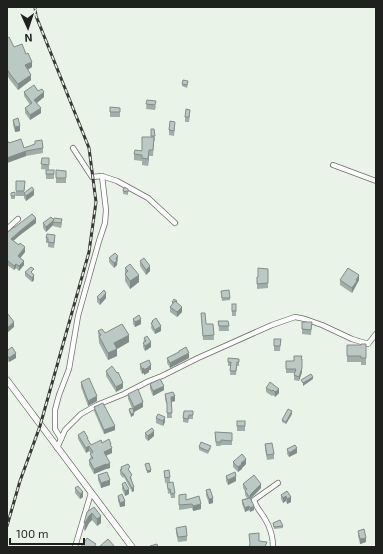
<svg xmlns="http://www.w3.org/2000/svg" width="383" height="554" viewBox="0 0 383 554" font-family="'Exo 2',sans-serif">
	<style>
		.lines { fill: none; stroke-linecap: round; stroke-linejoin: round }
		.minor-casing { stroke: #6a7267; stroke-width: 6 }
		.tertiary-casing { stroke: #6a7267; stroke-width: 7 }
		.minor { stroke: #fff; stroke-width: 4.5 }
		.tertiary { stroke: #fff; stroke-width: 5.5 }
		.rail-casing { stroke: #363934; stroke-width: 3 }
		.rail { stroke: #eaf3e8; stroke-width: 1.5; stroke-dasharray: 4.5; stroke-linecap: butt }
		.wall { fill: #a0ada9 }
		.shaded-wall { fill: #828d89 }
		.building { fill: #bac9c4; stroke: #828d89 }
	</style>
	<rect width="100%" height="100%" fill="#eaf3e8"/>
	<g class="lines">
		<defs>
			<g id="minor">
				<polyline points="73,148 92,177 102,176 117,181 148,198 175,223"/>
				<polyline points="333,165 376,181"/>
				<polyline points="7,229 18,219"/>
				<polyline points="61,439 55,429 55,410 59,395 69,369 78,316 99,241 105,223 106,210 102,176"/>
				<polyline points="57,448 65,430 81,414 97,405 124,394 149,381 162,376 198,358 272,325 295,317 305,319 322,325 352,339 368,344 376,334"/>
				<polyline points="75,547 91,493"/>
				<path d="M273,547c0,-9 -3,-20 -8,-28 -3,-6 -9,-11 -11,-19l24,-17"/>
			</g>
			<polyline id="tertiary" points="7,380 132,547"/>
		</defs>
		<use href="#minor" class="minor-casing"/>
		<use href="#tertiary" class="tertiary-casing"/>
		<use href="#minor" class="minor"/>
		<use href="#tertiary" class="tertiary"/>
		<defs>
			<polyline id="rail" points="7,526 20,481 40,426 89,252 96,202 89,148 36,16 35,7"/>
		</defs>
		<use href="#rail" class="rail-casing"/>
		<use href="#rail" class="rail"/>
	</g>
	<g class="wall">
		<polygon points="7,38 14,47 32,67 28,70 31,80 18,90 10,80 7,75"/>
		<polygon points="182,84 188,84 187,88 182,86"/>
		<polygon points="38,91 44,97 37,103 41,113 30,120 25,113 25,108 30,105 24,96 24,92"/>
		<polygon points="147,100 156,106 155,110 146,109"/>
		<polygon points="110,107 120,108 120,117 110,117"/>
		<polygon points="190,115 189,122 185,122 185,117"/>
		<polygon points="13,120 20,131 15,132 13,125"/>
		<polygon points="175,127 174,136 169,135 169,130"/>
		<polygon points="151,129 154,129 155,141 154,141 153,156 149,156 148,166 142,165 142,161 134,160 134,154 142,151 151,137"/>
		<polygon points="7,142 24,148 43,148 43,153 26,156 7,163"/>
		<polygon points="42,158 49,158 49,170 41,169"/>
		<rect x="46" y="170" width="8" height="9"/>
		<polygon points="56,170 66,171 66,183 56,183"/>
		<polygon points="16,181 25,181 24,193 34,195 26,201 24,198 24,196 16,196"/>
		<polygon points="123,191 128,192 128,195 123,194"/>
		<polygon points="15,192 15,199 11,199 11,193"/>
		<polygon points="62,219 62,224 61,228 53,226 53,225 46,232 43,228 43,223 54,220"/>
		<polygon points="36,223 20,235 13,241 25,252 20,258 24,265 19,271 16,268 14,270 7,265 7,233 15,227"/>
		<polygon points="46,238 55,240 54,248 48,247 48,243 46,243"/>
		<polygon points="109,258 118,260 117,261 117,265 114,268 109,262"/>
		<polygon points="140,261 150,271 146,275 140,266"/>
		<polygon points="125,268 139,282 130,289 125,281"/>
		<polygon points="268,269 268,288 257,289 257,277 258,277"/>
		<polygon points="25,272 34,274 33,274 34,280 32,282 25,276"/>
		<polygon points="340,280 359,280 352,293 340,285"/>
		<polygon points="221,291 230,298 230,300 222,301"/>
		<polygon points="97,297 106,298 100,305 97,302"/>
		<polygon points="172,302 177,303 182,312 177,317 170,312 170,307 172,305"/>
		<rect x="232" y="304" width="4" height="12"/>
		<polygon points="201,313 206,324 213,324 214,340 203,340"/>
		<polygon points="133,319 141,324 135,327 133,324"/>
		<polygon points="152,321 161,331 155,334 151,328"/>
		<polygon points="218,321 228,321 229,331 219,331"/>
		<polygon points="302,322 312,322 311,335 302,334"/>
		<polygon points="98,331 105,333 129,342 117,349 117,356 108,360 99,343"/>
		<polygon points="144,338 151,347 145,351 143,347"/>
		<polygon points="274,339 281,339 280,351 274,351"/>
		<polygon points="366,344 366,365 361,365 361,362 347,362 347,345 361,345"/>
		<polygon points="7,348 16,358 9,362 7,360"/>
		<polygon points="179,351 189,358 170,368 167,363 167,358 179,352"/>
		<polygon points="228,358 239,359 239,366 237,366 236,375 230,375 231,366 228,366"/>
		<polygon points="286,361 302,372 299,381 294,380 294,373 286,373"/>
		<polygon points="140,364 151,370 149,370 149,372 144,375 144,373 142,374 140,369"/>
		<polygon points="106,371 123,388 116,392 106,376"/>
		<polygon points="81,382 97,401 88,406 81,387"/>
		<polygon points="150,384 164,390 153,396 150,389"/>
		<polygon points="266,388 279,393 275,397 273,395 272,396 266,392"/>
		<polygon points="128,394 143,407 134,412 134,415 131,417 129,412 129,409 132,408 128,399"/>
		<polygon points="165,394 175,401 171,402 172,418 167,418 167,405 165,399"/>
		<polygon points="94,407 115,430 104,434 94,411"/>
		<polygon points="193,411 193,419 189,419 188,423 183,422 183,415"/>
		<polygon points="292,414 286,424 282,422 282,420"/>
		<polygon points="156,418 165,422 163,426 156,423"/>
		<rect x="237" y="421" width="8" height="10"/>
		<polygon points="215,432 232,433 232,445 221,445 221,446 216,446"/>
		<polygon points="145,433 154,436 148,441 145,438"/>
		<polygon points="78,435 88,440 91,445 102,443 111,446 112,453 106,456 110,468 106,469 94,474 89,465 89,460 91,459 90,459 91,454 89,451 86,453 78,439"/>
		<polygon points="265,444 274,454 274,459 267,460 265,449"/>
		<polygon points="199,447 211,448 208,454 199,450"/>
		<polygon points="287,449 297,453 289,457 287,454"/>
		<polygon points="233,462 246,464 242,468 242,469 238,472 233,467"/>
		<polygon points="121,467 130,471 134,491 132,492 124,477 123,478 120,474"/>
		<polygon points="164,471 170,477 170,482 165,483"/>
		<polygon points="98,475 110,485 101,488 98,480"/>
		<polygon points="226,476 236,481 228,485 226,481"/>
		<polygon points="167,483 175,493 175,498 171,498 170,493 168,494"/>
		<polygon points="122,484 129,494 125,496 122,489"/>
		<polygon points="243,484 261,488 251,499 254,510 250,512 249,510 245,512 242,504 242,500 247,498 245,495 245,491 243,488"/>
		<polygon points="75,488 83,497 80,499 75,493"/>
		<polygon points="206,490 213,503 209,504 206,495"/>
		<polygon points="179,495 186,500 201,509 193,511 192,508 179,510"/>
		<polygon points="281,495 291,497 291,502 287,504 286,501 283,503 281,499"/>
		<polygon points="118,496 125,506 120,507 118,501"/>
		<polygon points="94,507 101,523 97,526 92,520 89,523 85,531 84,530 84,523"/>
		<polygon points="273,523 283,526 283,528 274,529"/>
		<polygon points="176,528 187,536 187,541 178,542 176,533"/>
		<polygon points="358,531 366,542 360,544 358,536"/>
	</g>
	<g class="shaded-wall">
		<polygon points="32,62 32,67 25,71 25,65"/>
		<polygon points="31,75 31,80 18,90 18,84"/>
		<polygon points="44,92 44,97 34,105 34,100"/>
		<polygon points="41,108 41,113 30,120 30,115"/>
		<polygon points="20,126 20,131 15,132 15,127"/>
		<polygon points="149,150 149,156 148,166 148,159"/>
		<polygon points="26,151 26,156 7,163 7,158"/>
		<polygon points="34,190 34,195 26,201 26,196"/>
		<polygon points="36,218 36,223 20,235 11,243 11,239 20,231"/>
		<polygon points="54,220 53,225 46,232 46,227"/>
		<polygon points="25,247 25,252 18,261 18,256"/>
		<polygon points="118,256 117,265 114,268 114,263 116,258"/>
		<polygon points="24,261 24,265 19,271 19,266"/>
		<polygon points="16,264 16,268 14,270 14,266"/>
		<polygon points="150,266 150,271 146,275 146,270"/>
		<polygon points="34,275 34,280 32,282 32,278"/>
		<polygon points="139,275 139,282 130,289 130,281"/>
		<polygon points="359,275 359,280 352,293 352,288 356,280"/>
		<polygon points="106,293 106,298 100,305 100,300"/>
		<polygon points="182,307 182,312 177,317 177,312"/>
		<polygon points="141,319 141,324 135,327 135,322"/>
		<polygon points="14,322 14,327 7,333 7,328"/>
		<polygon points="161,326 161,331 155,334 155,330"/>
		<polygon points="129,335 129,342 117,349 117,356 108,360 108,353 114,343"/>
		<polygon points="151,342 151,347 145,351 145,346"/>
		<polygon points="16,353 16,358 9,362 9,358"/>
		<polygon points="189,353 189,358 170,368 170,363"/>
		<polygon points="302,359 302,372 299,381 299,377"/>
		<polygon points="151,365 151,370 149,370 149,372 144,375 144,370"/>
		<polygon points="144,368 144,373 142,374 142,369"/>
		<polygon points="313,377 313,379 303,386 303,383"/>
		<polygon points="123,383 123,388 116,392 116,387"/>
		<polygon points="164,386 164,390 153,396 153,391"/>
		<polygon points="279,389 279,393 275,397 275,392"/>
		<polygon points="97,396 97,401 88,406 88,401"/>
		<polygon points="175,396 175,401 171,402 171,397"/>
		<polygon points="143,402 143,407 134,412 134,407"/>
		<polygon points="292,411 292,414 286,424 286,422"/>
		<polygon points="134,413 134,415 131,417 131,414"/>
		<polygon points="165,417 165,422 163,426 163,421"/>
		<polygon points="115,426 115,430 104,434 104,430"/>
		<polygon points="154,431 154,436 148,441 148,436"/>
		<polygon points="89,446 89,451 86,453 86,448"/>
		<polygon points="112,448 112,453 104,456 104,452"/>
		<polygon points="297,448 297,453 289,457 289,453"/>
		<polygon points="246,459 246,464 242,468 242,469 238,472 238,467 241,463"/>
		<polygon points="110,463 110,468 106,469 106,465"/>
		<polygon points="106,464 106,469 94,474 94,469"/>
		<polygon points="151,470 151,472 147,473 147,471"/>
		<polygon points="236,476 236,481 228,485 228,480"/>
		<polygon points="110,480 110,485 101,488 101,483"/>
		<polygon points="261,484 261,488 250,499 250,495"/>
		<polygon points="134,487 134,491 132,492 132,488"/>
		<polygon points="129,489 129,494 125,496 125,491"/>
		<polygon points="83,492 83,497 80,499 80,494"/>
		<polygon points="286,496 286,501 283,503 283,498"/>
		<polygon points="291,497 291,502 287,504 287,499"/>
		<polygon points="213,498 213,503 209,504 209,499"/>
		<polygon points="125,501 125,506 120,507 120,503"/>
		<polygon points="201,504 201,509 193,511 193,506"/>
		<polygon points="249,506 249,510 245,512 245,508"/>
		<polygon points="254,506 254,510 250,512 250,508"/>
		<polygon points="92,513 92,520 89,523 85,531 85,523 89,516"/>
		<polygon points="101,516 101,523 97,526 97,519"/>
		<polygon points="366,538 366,542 360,544 360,539"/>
	</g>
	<g class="building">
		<polygon points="9,37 14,47 22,44 26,54 28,53 32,62 25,65 31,75 18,84 10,74 7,69 7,38"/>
		<polygon points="183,80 188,81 187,85 182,84"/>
		<polygon points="34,85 38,91 42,89 44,92 34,100 41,108 30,115 25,108 32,103 24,92"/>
		<polygon points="147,100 156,101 155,105 146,104"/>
		<polygon points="110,107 120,108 120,112 110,112"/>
		<polygon points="186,109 190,110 189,117 185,117"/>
		<polygon points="18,118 20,126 15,127 13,120"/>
		<polygon points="170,121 175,122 174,131 169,130"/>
		<polygon points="151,129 154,129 155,136 151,136"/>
		<polygon points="142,137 154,137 153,150 149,150 148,159 142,158 142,155 134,154 135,150 142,151"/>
		<polygon points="21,139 24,148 35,144 35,141 42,140 43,148 26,151 7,158 7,142 9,142 9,143"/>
		<polygon points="42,158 49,158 49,165 41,164"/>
		<rect x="46" y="170" width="8" height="4"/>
		<polygon points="56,170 66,171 66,178 56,178"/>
		<polygon points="16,181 25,181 24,191 16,191"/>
		<polygon points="32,187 34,190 26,196 24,193"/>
		<polygon points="124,187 128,189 128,192 123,191"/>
		<polygon points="15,192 15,196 11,196 11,193"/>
		<polygon points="32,214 36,218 20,231 11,239 19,245 20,243 25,247 18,256 24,261 19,266 16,264 14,266 7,260 7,233 14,227 15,227"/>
		<polygon points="51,217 54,220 46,227 43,223"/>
		<polygon points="54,218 62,219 61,223 53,222"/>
		<polygon points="47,234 55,235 54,243 48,242 48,238 46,238"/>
		<polygon points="115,253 118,256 116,258 117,261 114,263 109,258"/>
		<polygon points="144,258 150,266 146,270 140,261"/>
		<polygon points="130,264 139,275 130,281 125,274 128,271 125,268"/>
		<polygon points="31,267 34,269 31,272 34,275 32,278 25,272"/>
		<polygon points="258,268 268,269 268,283 257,284 257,277 258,277"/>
		<polygon points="348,268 359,275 356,280 357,281 352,288 340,280"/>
		<polygon points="104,290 106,293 100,300 97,297"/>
		<polygon points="229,290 230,298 222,298 221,291"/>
		<polygon points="174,299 177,301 176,302 175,301 174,303 172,302"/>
		<polygon points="175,301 182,307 177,312 170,307"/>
		<rect x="232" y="304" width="4" height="7"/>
		<polygon points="201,313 205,313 206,324 213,324 214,335 203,336"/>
		<polygon points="8,314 14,322 7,328 7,315"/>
		<polygon points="139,315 141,319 135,322 133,319"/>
		<polygon points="156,318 161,326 155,330 151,323 153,322 152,321"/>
		<polygon points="218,321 228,321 229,326 219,326"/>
		<polygon points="302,322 312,322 311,330 302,329"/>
		<polygon points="122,324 129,335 114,343 117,349 108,353 99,336 101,335 98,331 102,329 105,333"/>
		<polygon points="147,336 151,342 145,346 143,343 146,341 144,338"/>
		<polygon points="274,339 281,339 280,346 274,346"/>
		<polygon points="361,344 366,344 366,358 361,358 361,356 347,356 347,345 361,345"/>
		<polygon points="12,347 16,353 9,358 7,355 7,348 8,350"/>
		<polygon points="186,347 189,353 170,363 167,358 179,352 179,351"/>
		<polygon points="294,356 302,356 301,359 302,359 302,368 299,377 294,375 296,369 286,369 286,361 294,361"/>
		<polygon points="228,358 239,359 239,362 237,362 236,371 230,371 231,362 228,362"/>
		<polygon points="149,360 151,365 149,366 149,367 144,370 144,368 142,369 140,364"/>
		<polygon points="112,366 117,373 118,372 123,383 116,387 106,371"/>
		<polygon points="311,374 313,377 303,383 301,380"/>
		<polygon points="89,378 97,396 88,401 81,382"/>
		<polygon points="160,379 164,386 153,391 150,384"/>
		<polygon points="270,382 279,389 275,392 273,390 272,391 266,388"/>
		<polygon points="138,389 143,402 134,407 128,394"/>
		<polygon points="173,392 175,396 171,397 172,413 167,413 167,404 165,394"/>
		<polygon points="103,403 115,426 104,430 94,407"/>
		<polygon points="133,408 134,413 131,414 129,409"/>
		<polygon points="288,409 292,411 286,422 282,420"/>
		<polygon points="184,411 193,411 193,415 189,415 188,419 183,418"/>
		<polygon points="158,414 165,417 163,421 156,418"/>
		<rect x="237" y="421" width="8" height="5"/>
		<polygon points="152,428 154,431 148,436 145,433"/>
		<polygon points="84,431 88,438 87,438 91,445 101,440 102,443 109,439 111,444 110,444 112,448 104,452 110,463 106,465 106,464 94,469 89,460 93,458 90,454 93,452 89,446 86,448 78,435"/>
		<polygon points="215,432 232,433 232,441 221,440 221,442 216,442"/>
		<polygon points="201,442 211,446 208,451 199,447"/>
		<polygon points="272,443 274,454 267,455 265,444"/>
		<polygon points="295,445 297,448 289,453 287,449"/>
		<polygon points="242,454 246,459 241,463 242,464 238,467 233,462"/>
		<polygon points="149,463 151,470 147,471 145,464"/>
		<polygon points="128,464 130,467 128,469 132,475 130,477 134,487 132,488 124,474 123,474 120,470 122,469 121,467"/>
		<polygon points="169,470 170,477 165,478 164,471"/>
		<polygon points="107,472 110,480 101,483 98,475"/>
		<polygon points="235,472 236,476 228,480 226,476"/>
		<polygon points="254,475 261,484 250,495 251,500 254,506 250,508 249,506 245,508 242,500 250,498 245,491 247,489 243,484"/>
		<polygon points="125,482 129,489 125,491 122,484"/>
		<polygon points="173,482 175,493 171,494 170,489 168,489 167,483"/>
		<polygon points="78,486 83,492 80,494 75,488"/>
		<polygon points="210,489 213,498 209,499 206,490"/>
		<polygon points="287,491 291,497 287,499 286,496 283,498 281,495"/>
		<polygon points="122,494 125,501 120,503 118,496"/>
		<polygon points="186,494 186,500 199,496 201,504 193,506 192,504 179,505 179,495"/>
		<polygon points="94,507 101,516 97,519 92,513 89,516 85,523 84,523 87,512"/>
		<polygon points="280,520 283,526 274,527 273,523"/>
		<polygon points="186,526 187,536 178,537 176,528"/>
		<polygon points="364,529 366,538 360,539 358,531"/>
		<polygon points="259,533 259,541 267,542 265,547 249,547 250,544 249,534"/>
		<polygon points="87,538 96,544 94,547 81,547"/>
		<polygon points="108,539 115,547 99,547"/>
		<polygon points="157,544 158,547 150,547 150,546"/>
	</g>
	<rect width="383" height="554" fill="none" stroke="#1e211d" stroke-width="16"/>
	<g transform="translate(28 28) rotate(177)" stroke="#eaf3e8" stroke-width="3" paint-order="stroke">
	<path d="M0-3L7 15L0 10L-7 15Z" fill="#1e211d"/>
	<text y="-6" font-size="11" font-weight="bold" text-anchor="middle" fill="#1e211d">N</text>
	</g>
	<path d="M10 538v6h74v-6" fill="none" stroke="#1e211d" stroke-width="2"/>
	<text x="16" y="538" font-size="12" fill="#1e211d" stroke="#eaf3e8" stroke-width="3" paint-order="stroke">100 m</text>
</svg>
